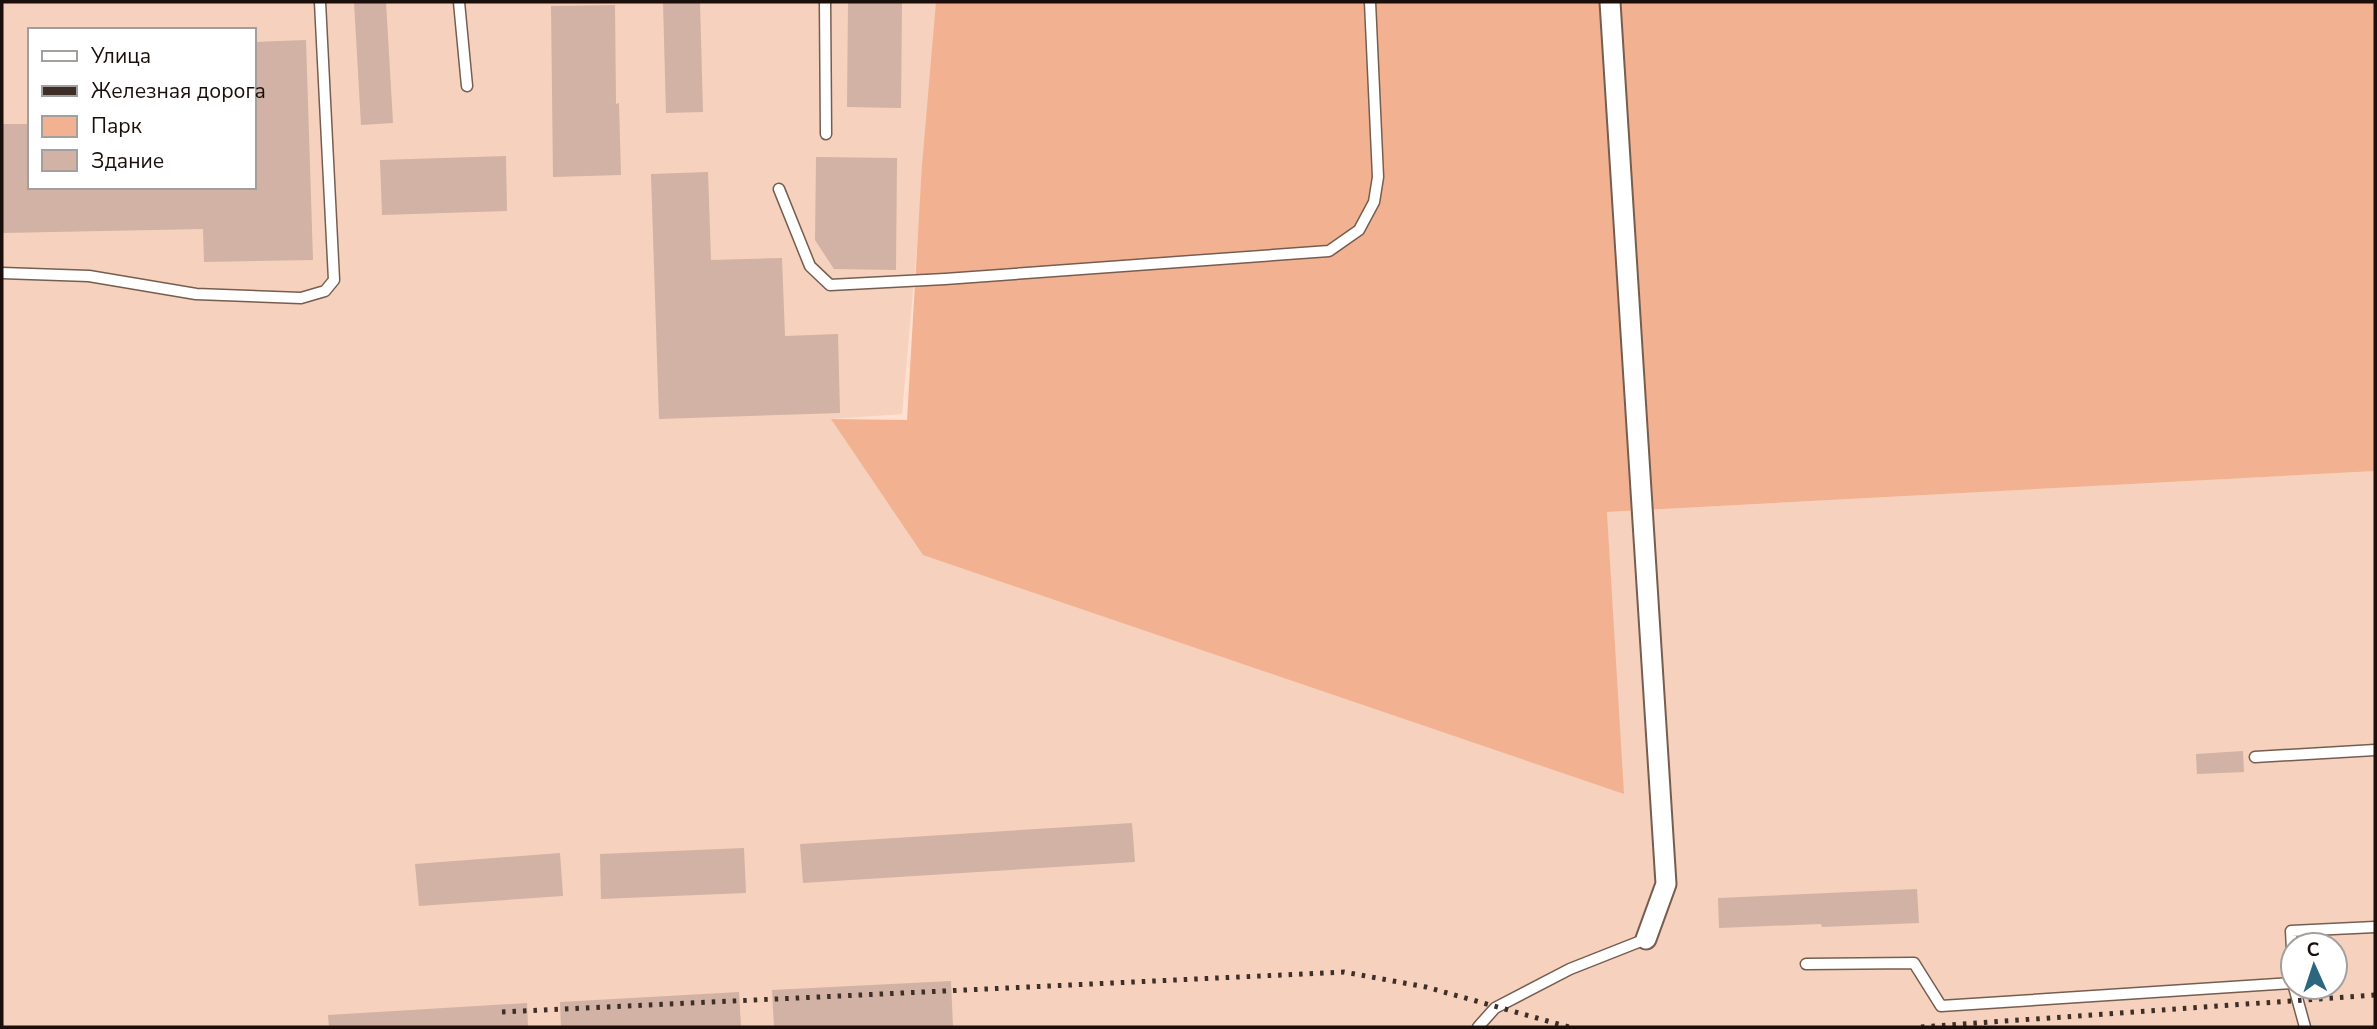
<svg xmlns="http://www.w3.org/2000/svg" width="2377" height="1029" viewBox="0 0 2377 1029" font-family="'Nunito Sans',sans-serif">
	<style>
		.built { fill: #f6d1bd; fill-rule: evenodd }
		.green { fill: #f2b291 }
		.building { fill: #d1b2a4 }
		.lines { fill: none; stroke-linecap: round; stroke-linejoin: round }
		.service-casing { stroke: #775d4f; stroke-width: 13 }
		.minor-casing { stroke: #775d4f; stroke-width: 23 }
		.service { stroke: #fff; stroke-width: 10 }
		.minor { stroke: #fff; stroke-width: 19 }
		.rail { stroke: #3d2f28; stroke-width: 5; stroke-dasharray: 3.5 7; stroke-linecap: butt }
	</style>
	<rect width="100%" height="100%" fill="#ffdfd0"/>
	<path class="built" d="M2,2h937l-37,412 -71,5 792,375 -16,-282 768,-41v556h-2373zM30,30h224v157h-224zM2293,945h42v42h-42z"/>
	<polygon class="green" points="936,2 2375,2 2375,471 1607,512 1624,794 923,555 831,419 907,420 922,165"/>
	<g class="building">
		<polygon points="354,2 386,2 393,123 361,125"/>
		<polygon points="663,2 700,2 703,112 666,113"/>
		<polygon points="848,2 902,2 901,108 847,107"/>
		<polygon points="615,5 616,104 619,103 621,175 553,177 551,6"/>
		<polygon points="306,40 313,260 204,262 203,229 2,233 2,124 30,124 30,187 254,187 254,42"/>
		<polygon points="506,156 507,211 382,215 380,160"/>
		<polygon points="816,157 897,158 896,270 834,269 815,240"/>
		<polygon points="708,172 711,260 782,258 785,336 838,334 840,413 659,419 651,174"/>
		<polygon points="2243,751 2244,772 2197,774 2196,754"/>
		<polygon points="1132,823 1135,862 803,883 800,844"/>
		<polygon points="744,848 746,893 601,899 600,854"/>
		<polygon points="560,853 563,896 419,906 415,864"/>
		<polygon points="1917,889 1919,923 1822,927 1821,924 1719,928 1718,898"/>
		<polygon points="951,981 953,1027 774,1027 772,990"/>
		<polygon points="739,992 741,1027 561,1027 560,1002"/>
		<polygon points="527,1003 528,1027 329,1027 328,1015"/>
	</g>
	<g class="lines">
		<defs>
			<g id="service">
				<polyline points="459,2 467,86"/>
				<polyline points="825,2 826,134"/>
				<polyline points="779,189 810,266 830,285 945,279 1329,251 1359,230 1374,202 1378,177 1370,2"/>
				<polyline points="2,273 89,276 196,294 301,298 325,291 334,280 320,2"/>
				<polyline points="2255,757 2375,750"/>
				<polyline points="1806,964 1914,963 1941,1006 2293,983"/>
				<polyline points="2293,968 2291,931 2375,927"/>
				<polyline points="2294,987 2305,1027"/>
				<polyline points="1478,1027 1495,1008 1570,969 1646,939"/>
			</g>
			<polyline id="minor" points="1610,2 1666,884 1646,939"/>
		</defs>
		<use href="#service" class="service-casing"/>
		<use href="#minor" class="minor-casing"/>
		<use href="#service" class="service"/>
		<use href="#minor" class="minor"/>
		<g class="rail">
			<polyline points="502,1012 1344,972 1426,987 1569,1027"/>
			<polyline points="1921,1027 2375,995"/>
		</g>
	</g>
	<rect width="2377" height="1029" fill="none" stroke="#1a0f0a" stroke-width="7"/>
	<rect x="28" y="28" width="228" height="161" fill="#ffffff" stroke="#a39f9d" stroke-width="2"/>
	<rect x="42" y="51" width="35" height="10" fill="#ffffff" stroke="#a39f9d" stroke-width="2"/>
	<text x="91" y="63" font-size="21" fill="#1a0f0a">Улица</text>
	<rect x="42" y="86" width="35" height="10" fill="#3d2f28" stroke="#a39f9d" stroke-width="2"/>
	<text x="91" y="98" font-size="21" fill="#1a0f0a">Железная дорога</text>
	<rect x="42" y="116" width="35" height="21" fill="#f2b291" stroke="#a39f9d" stroke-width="2"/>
	<text x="91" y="133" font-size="21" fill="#1a0f0a">Парк</text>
	<rect x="42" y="150" width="35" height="21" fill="#d1b2a4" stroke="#a39f9d" stroke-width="2"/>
	<text x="91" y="168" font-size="21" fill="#1a0f0a">Здание</text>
	<g transform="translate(2314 966) rotate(357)"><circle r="33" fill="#ffffff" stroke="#a39f9d" stroke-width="2"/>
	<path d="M0-5L12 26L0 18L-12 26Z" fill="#2c667f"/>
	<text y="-10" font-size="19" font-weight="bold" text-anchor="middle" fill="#1a0f0a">С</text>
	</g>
</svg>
